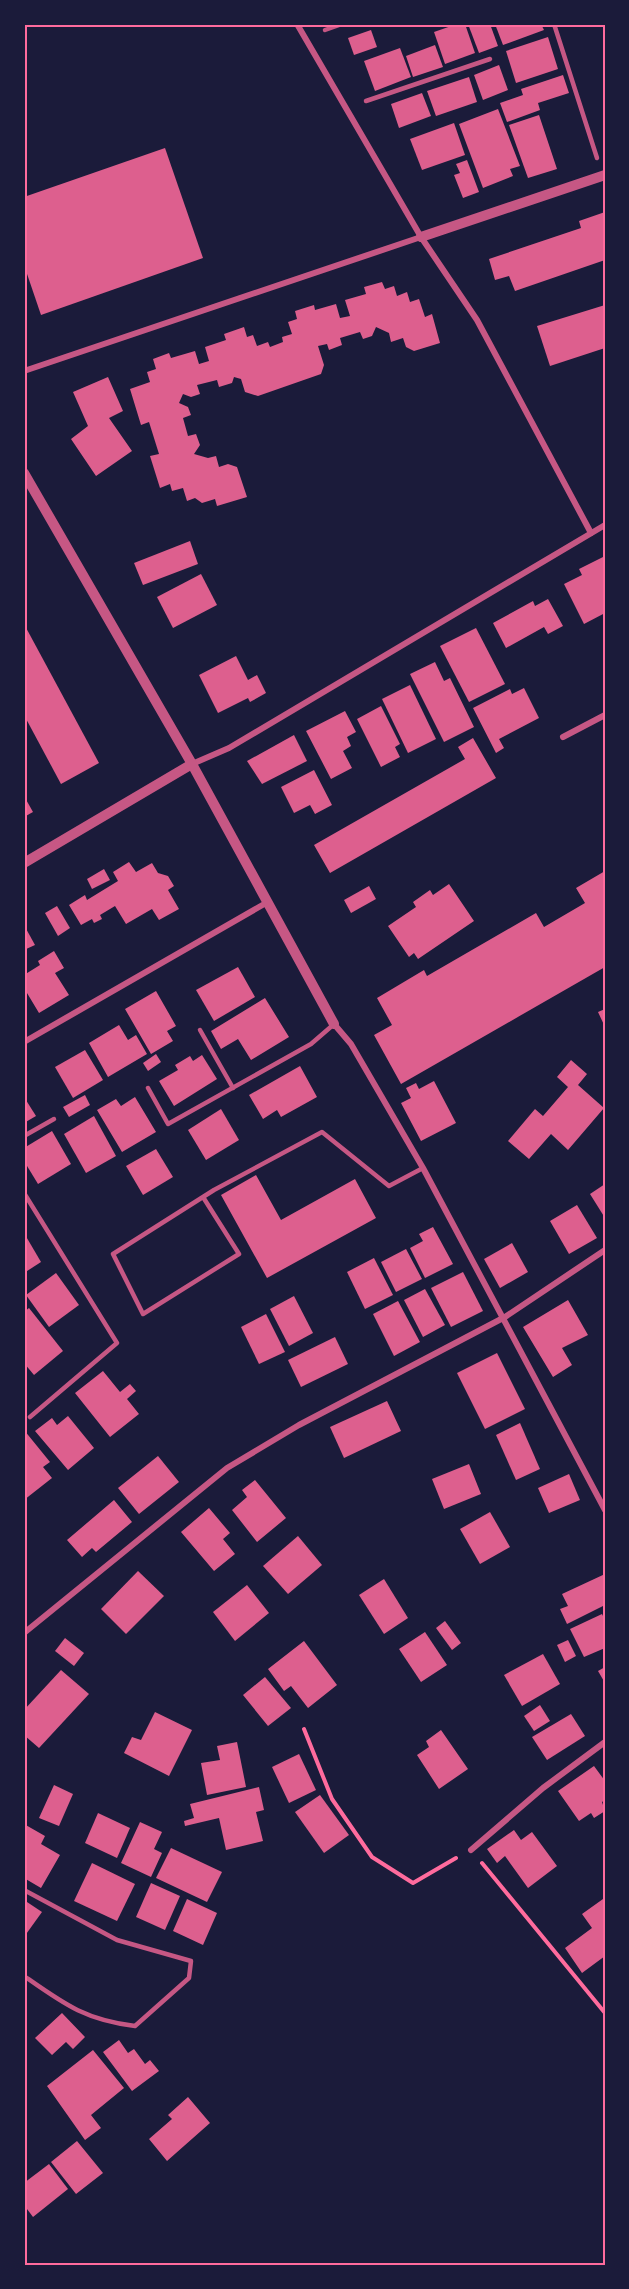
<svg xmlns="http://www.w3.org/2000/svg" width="629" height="2289" viewBox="0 0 629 2289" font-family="'Noto Serif',serif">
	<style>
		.building { fill: #dd5f8e }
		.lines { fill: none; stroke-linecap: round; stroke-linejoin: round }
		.path { stroke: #ff6b9d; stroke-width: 4 }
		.service { stroke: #c65784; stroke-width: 4.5 }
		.minor { stroke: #c65784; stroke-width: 6 }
		.tertiary { stroke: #c65784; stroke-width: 10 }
		.neatline { fill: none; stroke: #ff6b9d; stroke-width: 2 }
	</style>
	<rect width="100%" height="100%" fill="#1b1b3a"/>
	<g class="building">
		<polygon points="457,24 465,24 475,53 445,64 434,32"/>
		<polygon points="468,24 490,24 498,46 479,53"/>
		<polygon points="495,24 541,24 544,30 503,45"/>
		<polygon points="371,30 377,47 354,55 348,38"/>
		<polygon points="548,37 558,69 516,83 506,51"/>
		<polygon points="435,45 443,67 413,77 406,56"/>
		<polygon points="400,48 411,77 375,91 364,61"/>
		<polygon points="499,65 508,90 483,100 474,75"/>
		<polygon points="563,75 569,93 538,103 540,110 507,122 500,103 523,95 521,89"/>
		<polygon points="469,77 477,102 436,116 427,91"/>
		<polygon points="422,93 431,116 399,128 391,104"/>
		<polygon points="498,109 520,166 510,169 513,176 483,188 459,124"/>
		<polygon points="539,115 557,169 528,178 509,125"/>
		<polygon points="454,123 465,155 422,170 410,139"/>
		<polygon points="165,148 203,258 41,315 24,265 24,197"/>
		<polygon points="467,160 479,192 463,198 454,175 460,173 456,164"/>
		<polygon points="605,212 605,260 515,291 509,276 495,280 489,259 581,228 579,221"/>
		<polygon points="382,282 385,289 394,286 397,296 407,292 410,302 419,299 425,317 432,314 440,343 414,351 406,347 403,338 391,342 389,333 376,327 372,336 363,339 360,332 340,338 342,345 329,350 327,344 318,346 324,365 321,374 258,396 245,392 241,379 234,377 232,383 219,387 217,380 197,385 200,394 191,397 183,394 179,403 188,407 191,415 183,418 188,436 196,434 200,445 194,454 208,458 216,456 219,467 228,464 237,467 247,497 217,506 215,499 202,503 195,498 187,501 183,488 172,491 170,484 160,488 150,456 159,454 149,422 141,425 130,389 150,382 147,372 156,369 153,359 169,353 171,358 195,351 199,364 209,361 205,347 226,340 224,334 244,327 247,337 253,335 257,346 268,342 270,347 283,342 282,337 292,334 288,322 297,319 295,311 314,305 315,310 336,304 340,318 350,316 345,300 366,294 364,287"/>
		<polygon points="605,305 605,348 550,366 537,326"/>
		<polygon points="108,377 123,411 109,418 132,451 96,476 71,439 88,426 73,392"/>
		<polygon points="190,541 198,564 143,585 134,563"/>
		<polygon points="605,556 605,613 584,624 564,584 582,575 579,569"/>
		<polygon points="201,574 217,605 173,628 157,597"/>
		<polygon points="548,599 563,626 548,634 544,627 506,648 493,623 533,601 535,606"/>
		<polygon points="24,624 99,763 61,784 24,715"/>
		<polygon points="476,628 505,684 469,702 440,646"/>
		<polygon points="236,656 248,680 257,675 266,693 250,702 248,698 218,713 199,675"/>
		<polygon points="435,662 444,681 450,678 474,727 444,742 410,674"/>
		<polygon points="410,685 436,739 408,753 382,699"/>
		<polygon points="524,688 539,718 499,739 504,748 496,753 473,708 510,689 512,694"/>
		<polygon points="381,706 400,744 395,747 400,757 381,767 357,719"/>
		<polygon points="345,711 356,732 347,737 351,746 343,751 352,768 331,779 306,731"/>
		<polygon points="294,735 307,761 262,784 247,761"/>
		<polygon points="473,738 496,778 330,873 314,845 465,759 458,747"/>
		<polygon points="314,770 332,805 315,814 310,805 294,813 281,787"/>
		<polygon points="24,796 33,812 24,817"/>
		<polygon points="129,862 136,872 152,863 158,873 168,876 174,886 168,890 179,909 159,920 152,909 126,924 115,906 100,915 102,919 94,923 92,919 81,925 69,905 85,895 87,900 118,881 113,872"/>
		<polygon points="104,869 110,880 92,889 87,879"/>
		<polygon points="605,871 605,967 401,1084 374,1035 392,1025 377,998 424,970 427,976 536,913 544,927 585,903 576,888"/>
		<polygon points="449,884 474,921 418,959 414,953 409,957 388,926 416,907 413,902 430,890 433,895"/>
		<polygon points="369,886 376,899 351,913 344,900"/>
		<polygon points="57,906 70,928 58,936 45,913"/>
		<polygon points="24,925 35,945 24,950"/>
		<polygon points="54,951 64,968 55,973 69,995 39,1013 24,988 24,975 40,965 38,961"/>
		<polygon points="238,967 255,997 214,1021 196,990"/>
		<polygon points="156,991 176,1026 167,1031 173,1041 151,1054 125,1009"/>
		<polygon points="265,998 289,1037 251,1060 238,1039 221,1049 211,1031"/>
		<polygon points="605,1009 605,1027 598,1012"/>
		<polygon points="119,1025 128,1040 136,1035 147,1054 108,1077 89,1043"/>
		<polygon points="85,1050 103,1080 73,1098 55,1067"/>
		<polygon points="156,1054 161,1062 148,1071 143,1063"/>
		<polygon points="202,1055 217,1079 174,1106 159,1081 178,1070 175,1065 190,1056 193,1061"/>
		<polygon points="571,1060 587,1074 578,1085 604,1108 568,1150 551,1134 529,1159 508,1141 535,1109 543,1116 568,1087 557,1077"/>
		<polygon points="300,1066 317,1097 281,1117 277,1110 263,1119 249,1095"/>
		<polygon points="434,1081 456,1123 421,1141 401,1103 411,1098 406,1088 416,1083 419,1089"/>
		<polygon points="85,1095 90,1105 69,1117 63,1107"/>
		<polygon points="24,1097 36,1116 24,1123"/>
		<polygon points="135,1097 156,1132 122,1152 97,1110 116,1099 121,1106"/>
		<polygon points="221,1109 239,1140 206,1160 188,1130"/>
		<polygon points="94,1116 116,1156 86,1173 64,1134"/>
		<polygon points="52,1131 71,1164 38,1184 24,1161 24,1148"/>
		<polygon points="156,1149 173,1177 143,1195 126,1166"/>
		<polygon points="256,1175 281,1220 355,1179 376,1218 267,1278 221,1195"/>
		<polygon points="605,1184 605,1218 590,1194"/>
		<polygon points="577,1205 597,1238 569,1254 550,1221"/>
		<polygon points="433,1227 453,1264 425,1278 410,1248 423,1241 419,1234"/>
		<polygon points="24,1233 41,1262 24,1273"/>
		<polygon points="512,1243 528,1272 500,1288 484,1259"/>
		<polygon points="406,1249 422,1279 396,1292 381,1262"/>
		<polygon points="374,1258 393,1295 365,1309 347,1272"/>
		<polygon points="463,1272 483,1311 451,1327 431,1288"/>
		<polygon points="56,1273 79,1305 49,1327 26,1295"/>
		<polygon points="425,1289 445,1325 423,1337 404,1300"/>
		<polygon points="294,1296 313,1333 289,1346 270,1309"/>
		<polygon points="568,1300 588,1335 562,1348 572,1365 553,1377 523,1327"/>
		<polygon points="398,1301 420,1342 394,1356 373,1314"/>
		<polygon points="29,1308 63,1351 34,1375 24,1363 24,1312"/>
		<polygon points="266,1314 285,1352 259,1364 241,1327"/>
		<polygon points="335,1337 348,1364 301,1387 288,1360"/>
		<polygon points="497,1353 525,1409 485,1429 457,1373"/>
		<polygon points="103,1371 120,1392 130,1384 136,1391 127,1399 139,1414 110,1437 75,1393"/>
		<polygon points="387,1401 401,1431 344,1458 330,1427"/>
		<polygon points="68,1416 94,1448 68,1470 35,1431 52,1418 57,1425"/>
		<polygon points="520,1423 540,1469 516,1480 496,1435"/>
		<polygon points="24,1430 50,1462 43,1467 52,1478 24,1500"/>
		<polygon points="158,1456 179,1482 139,1514 118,1488"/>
		<polygon points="469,1464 481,1494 444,1509 432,1479"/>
		<polygon points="569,1474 580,1500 549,1513 538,1488"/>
		<polygon points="255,1480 286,1518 257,1542 232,1510 247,1497 242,1490"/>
		<polygon points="114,1500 132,1522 96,1552 92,1548 82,1557 67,1540"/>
		<polygon points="209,1508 230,1533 223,1539 235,1554 214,1571 181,1532"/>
		<polygon points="490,1512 510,1547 480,1564 460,1529"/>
		<polygon points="298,1536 322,1565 288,1594 263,1566"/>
		<polygon points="138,1571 164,1596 126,1634 101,1609"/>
		<polygon points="605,1574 605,1605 567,1624 560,1609 568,1606 562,1594"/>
		<polygon points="384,1579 408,1618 384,1634 359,1595"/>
		<polygon points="247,1585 269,1613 235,1641 213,1612"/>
		<polygon points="602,1614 605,1620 605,1648 584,1657 570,1629"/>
		<polygon points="445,1621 461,1643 452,1650 436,1628"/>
		<polygon points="425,1632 447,1665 421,1682 399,1649"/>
		<polygon points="65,1638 84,1653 74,1666 55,1651"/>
		<polygon points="568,1640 576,1656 565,1662 557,1645"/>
		<polygon points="304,1641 337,1685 308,1708 291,1686 284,1691 268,1669"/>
		<polygon points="543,1654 560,1684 522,1706 504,1675"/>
		<polygon points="605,1667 605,1683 598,1671"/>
		<polygon points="61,1670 89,1694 39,1748 24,1735 24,1710"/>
		<polygon points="265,1677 291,1708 268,1726 243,1695"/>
		<polygon points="540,1705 550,1721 534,1731 524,1716"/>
		<polygon points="155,1712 192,1730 169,1776 124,1753 132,1737 141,1740"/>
		<polygon points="571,1714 585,1736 547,1760 532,1737"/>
		<polygon points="441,1730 468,1769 439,1789 417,1755 429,1747 426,1741"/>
		<polygon points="237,1742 246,1787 207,1795 201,1763 220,1760 217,1746"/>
		<polygon points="299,1754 316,1790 289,1803 272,1767"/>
		<polygon points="594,1766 605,1781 605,1800 602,1802 605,1811 594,1818 591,1813 579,1821 558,1791"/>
		<polygon points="54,1785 73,1794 59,1826 39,1818"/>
		<polygon points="259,1787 264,1810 256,1812 263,1841 226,1850 219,1818 185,1826 184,1821 194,1818 190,1804"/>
		<polygon points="320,1795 349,1835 324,1853 295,1812"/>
		<polygon points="98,1813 130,1828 117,1858 85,1843"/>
		<polygon points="140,1822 162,1832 154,1849 162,1853 151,1877 121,1863"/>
		<polygon points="24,1824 45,1836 41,1844 60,1855 41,1888 24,1878"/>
		<polygon points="514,1830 521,1840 532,1832 557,1866 528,1888 505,1856 497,1863 487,1849"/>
		<polygon points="171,1848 222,1872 207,1902 156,1878"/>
		<polygon points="92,1863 135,1884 117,1921 74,1901"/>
		<polygon points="151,1883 180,1896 165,1930 136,1917"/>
		<polygon points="187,1899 217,1913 203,1945 173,1931"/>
		<polygon points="603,1899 605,1903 605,1956 582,1973 565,1948 592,1928 582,1914"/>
		<polygon points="24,1900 42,1912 24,1937"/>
		<polygon points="62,2013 85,2037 73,2049 66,2042 52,2055 35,2038"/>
		<polygon points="119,2040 128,2053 134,2049 145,2064 150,2060 159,2071 132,2091 103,2052"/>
		<polygon points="93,2050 124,2088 91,2115 101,2128 85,2140 47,2086"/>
		<polygon points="188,2097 210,2123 167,2161 149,2139 172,2119 168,2115"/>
		<polygon points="77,2141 103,2173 76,2194 51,2162"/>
		<polygon points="49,2164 68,2189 33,2217 24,2205 24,2183"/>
	</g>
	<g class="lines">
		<g class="path">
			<polyline points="304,1729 332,1799 372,1857 413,1883 456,1858"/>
			<polyline points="482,1863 605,2013"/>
		</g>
		<g class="service">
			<polyline points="407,24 415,24"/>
			<polyline points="554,24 597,158"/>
			<polyline points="325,30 342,24"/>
			<polyline points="366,101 490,59"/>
			<polyline points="200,1030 233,1088"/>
			<polyline points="148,1088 168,1124 311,1044 333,1025"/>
			<polyline points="24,1136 54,1119"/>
			<polyline points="24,1193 117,1343 30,1417"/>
			<polyline points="203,1197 239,1254 143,1314 113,1254 214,1190 322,1132 389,1186 423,1168"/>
			<path d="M24,1890l93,50 74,21 -2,17 -54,48c-50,-6 -71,-22 -111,-50"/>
		</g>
		<g class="minor">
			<polyline points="297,24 421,237 477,320 591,533"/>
			<polyline points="24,371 421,237"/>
			<polyline points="563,737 605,715"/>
			<polyline points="192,764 229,748 605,525"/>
			<polyline points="334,1024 351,1044 423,1168 605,1510"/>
			<polyline points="24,1042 266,903"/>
			<polyline points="24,1633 227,1468 299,1425 505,1317 605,1250"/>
			<polyline points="471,1850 543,1788 605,1742"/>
		</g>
		<g class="tertiary">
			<polyline points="421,237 605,175"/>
			<polyline points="24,473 192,764 334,1024"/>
			<polyline points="24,863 192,764"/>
		</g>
	</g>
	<rect width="629" height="2289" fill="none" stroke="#1b1b3a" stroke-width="51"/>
	<rect x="26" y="26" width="578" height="2238" class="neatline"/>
</svg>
